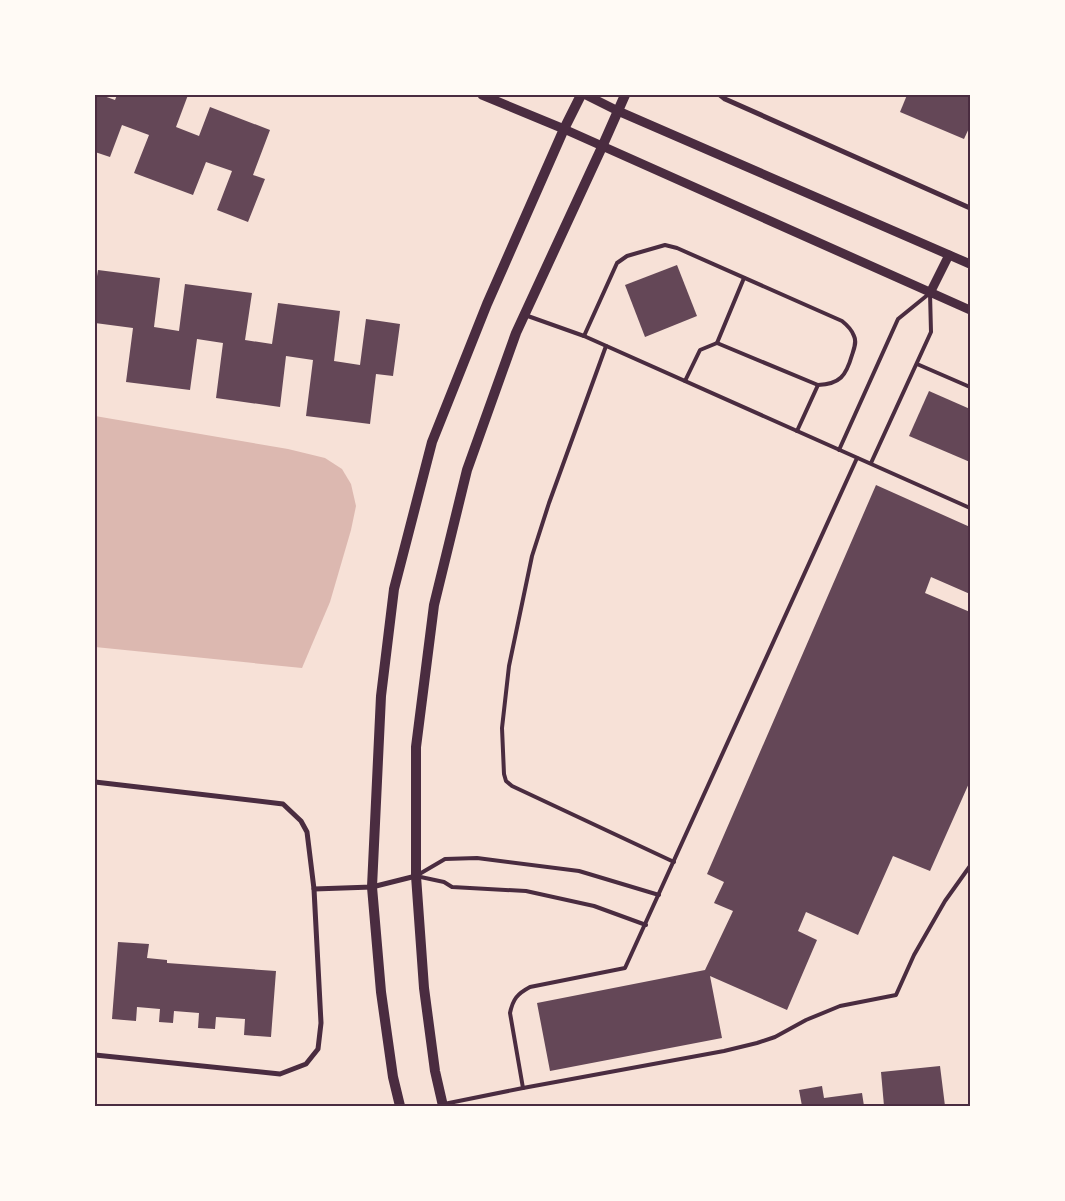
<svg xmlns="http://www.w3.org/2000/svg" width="1065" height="1201" viewBox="0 0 1065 1201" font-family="'Playfair Display',serif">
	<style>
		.water { fill: #dcb8b0 }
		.building { fill: #644757 }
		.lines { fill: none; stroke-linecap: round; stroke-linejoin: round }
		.service { stroke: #4a2c40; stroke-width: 4 }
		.minor { stroke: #4a2c40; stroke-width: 5 }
		.tertiary { stroke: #4a2c40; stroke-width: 9 }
		.secondary { stroke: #4a2c40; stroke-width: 10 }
		.neatline { fill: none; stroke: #4a2c40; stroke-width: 2 }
	</style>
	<rect width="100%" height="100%" fill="#f7e1d7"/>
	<polygon class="water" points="95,416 288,449 325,458 342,469 351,484 356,506 351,530 330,602 302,668 95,647"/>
	<g class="building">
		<polygon points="95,95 101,95 115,100 117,95 188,95 176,127 199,136 210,107 270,130 253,175 265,179 248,222 217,210 232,171 206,162 193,195 134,173 149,135 122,125 110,157 95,152"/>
		<polygon points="907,95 970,95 970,126 964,139 900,112"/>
		<polygon points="677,265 697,316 645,337 625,285"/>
		<polygon points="98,270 160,278 154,327 179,331 185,284 252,293 245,340 272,344 278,303 340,311 334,361 360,365 366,319 400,324 393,376 376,374 370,424 306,416 313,360 286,356 280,407 216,398 223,343 197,339 190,390 126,382 133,328 95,323 95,289"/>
		<polygon points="929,391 970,409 970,462 909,436"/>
		<polygon points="876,485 970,527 970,594 931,577 925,593 970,612 970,781 930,871 893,856 858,935 806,912 798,931 817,940 787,1010 710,976 722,1038 550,1071 537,1003 705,970 733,911 714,903 724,882 707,874"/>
		<polygon points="118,942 149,944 147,958 167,960 167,963 276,971 271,1037 244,1035 245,1019 216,1017 215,1029 198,1028 199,1013 174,1011 173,1023 159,1022 160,1009 137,1007 136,1021 112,1019"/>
		<polygon points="940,1066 945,1106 884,1106 881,1072"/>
		<polygon points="822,1086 824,1098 862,1093 864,1106 802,1106 799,1090"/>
	</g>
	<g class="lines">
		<g class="service">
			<polyline points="525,315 584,336 970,508"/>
			<path d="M584,336l33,-73 10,-7 38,-11 12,3 165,73c5,4 10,9 12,15 3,6 0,13 -2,19 -6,21 -12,29 -34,30l-21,46"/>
			<polyline points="717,343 818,385"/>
			<polyline points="606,346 549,503 532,556 509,666 502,728 504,774 506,781 512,786 674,862"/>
			<polyline points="917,364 970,387"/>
			<polyline points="685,381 700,350 717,343 744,278"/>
			<polyline points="839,450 898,319 930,293"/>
			<polyline points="871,463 931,332 930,293"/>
			<polyline points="646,925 594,906 526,891 452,887 444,882 416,876 445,859 477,858 579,871 659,895"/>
			<polyline points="523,1088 724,1051 757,1043 775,1037 806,1020 840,1006 896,995 914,955 945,901 970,866"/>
			<path d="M444,1104l79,-16 -13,-75c3,-14 7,-19 20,-26l95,-19 232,-510"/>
		</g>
		<g class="minor">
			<polyline points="720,95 725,99 970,208"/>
			<polyline points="95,782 283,804 301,821 307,832 314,889 321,1023 318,1049 306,1064 280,1074 95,1055"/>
			<polyline points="314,889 372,887 416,876"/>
		</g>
		<g class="tertiary">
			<polyline points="482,95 564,129 970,310"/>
			<polyline points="586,95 618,111 970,264"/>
			<polyline points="930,293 949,255"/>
		</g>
		<g class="secondary">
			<polyline points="400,1106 393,1077 381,992 372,887 381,696 394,589 432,442 487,304 564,129 581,95"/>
			<polyline points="443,1106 435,1071 424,988 416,876 416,747 434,605 467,470 516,333 602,147 625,95"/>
		</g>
	</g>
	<rect width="1065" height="1201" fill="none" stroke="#fffaf5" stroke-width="192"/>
	<rect x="96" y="96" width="873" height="1009" class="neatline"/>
</svg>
